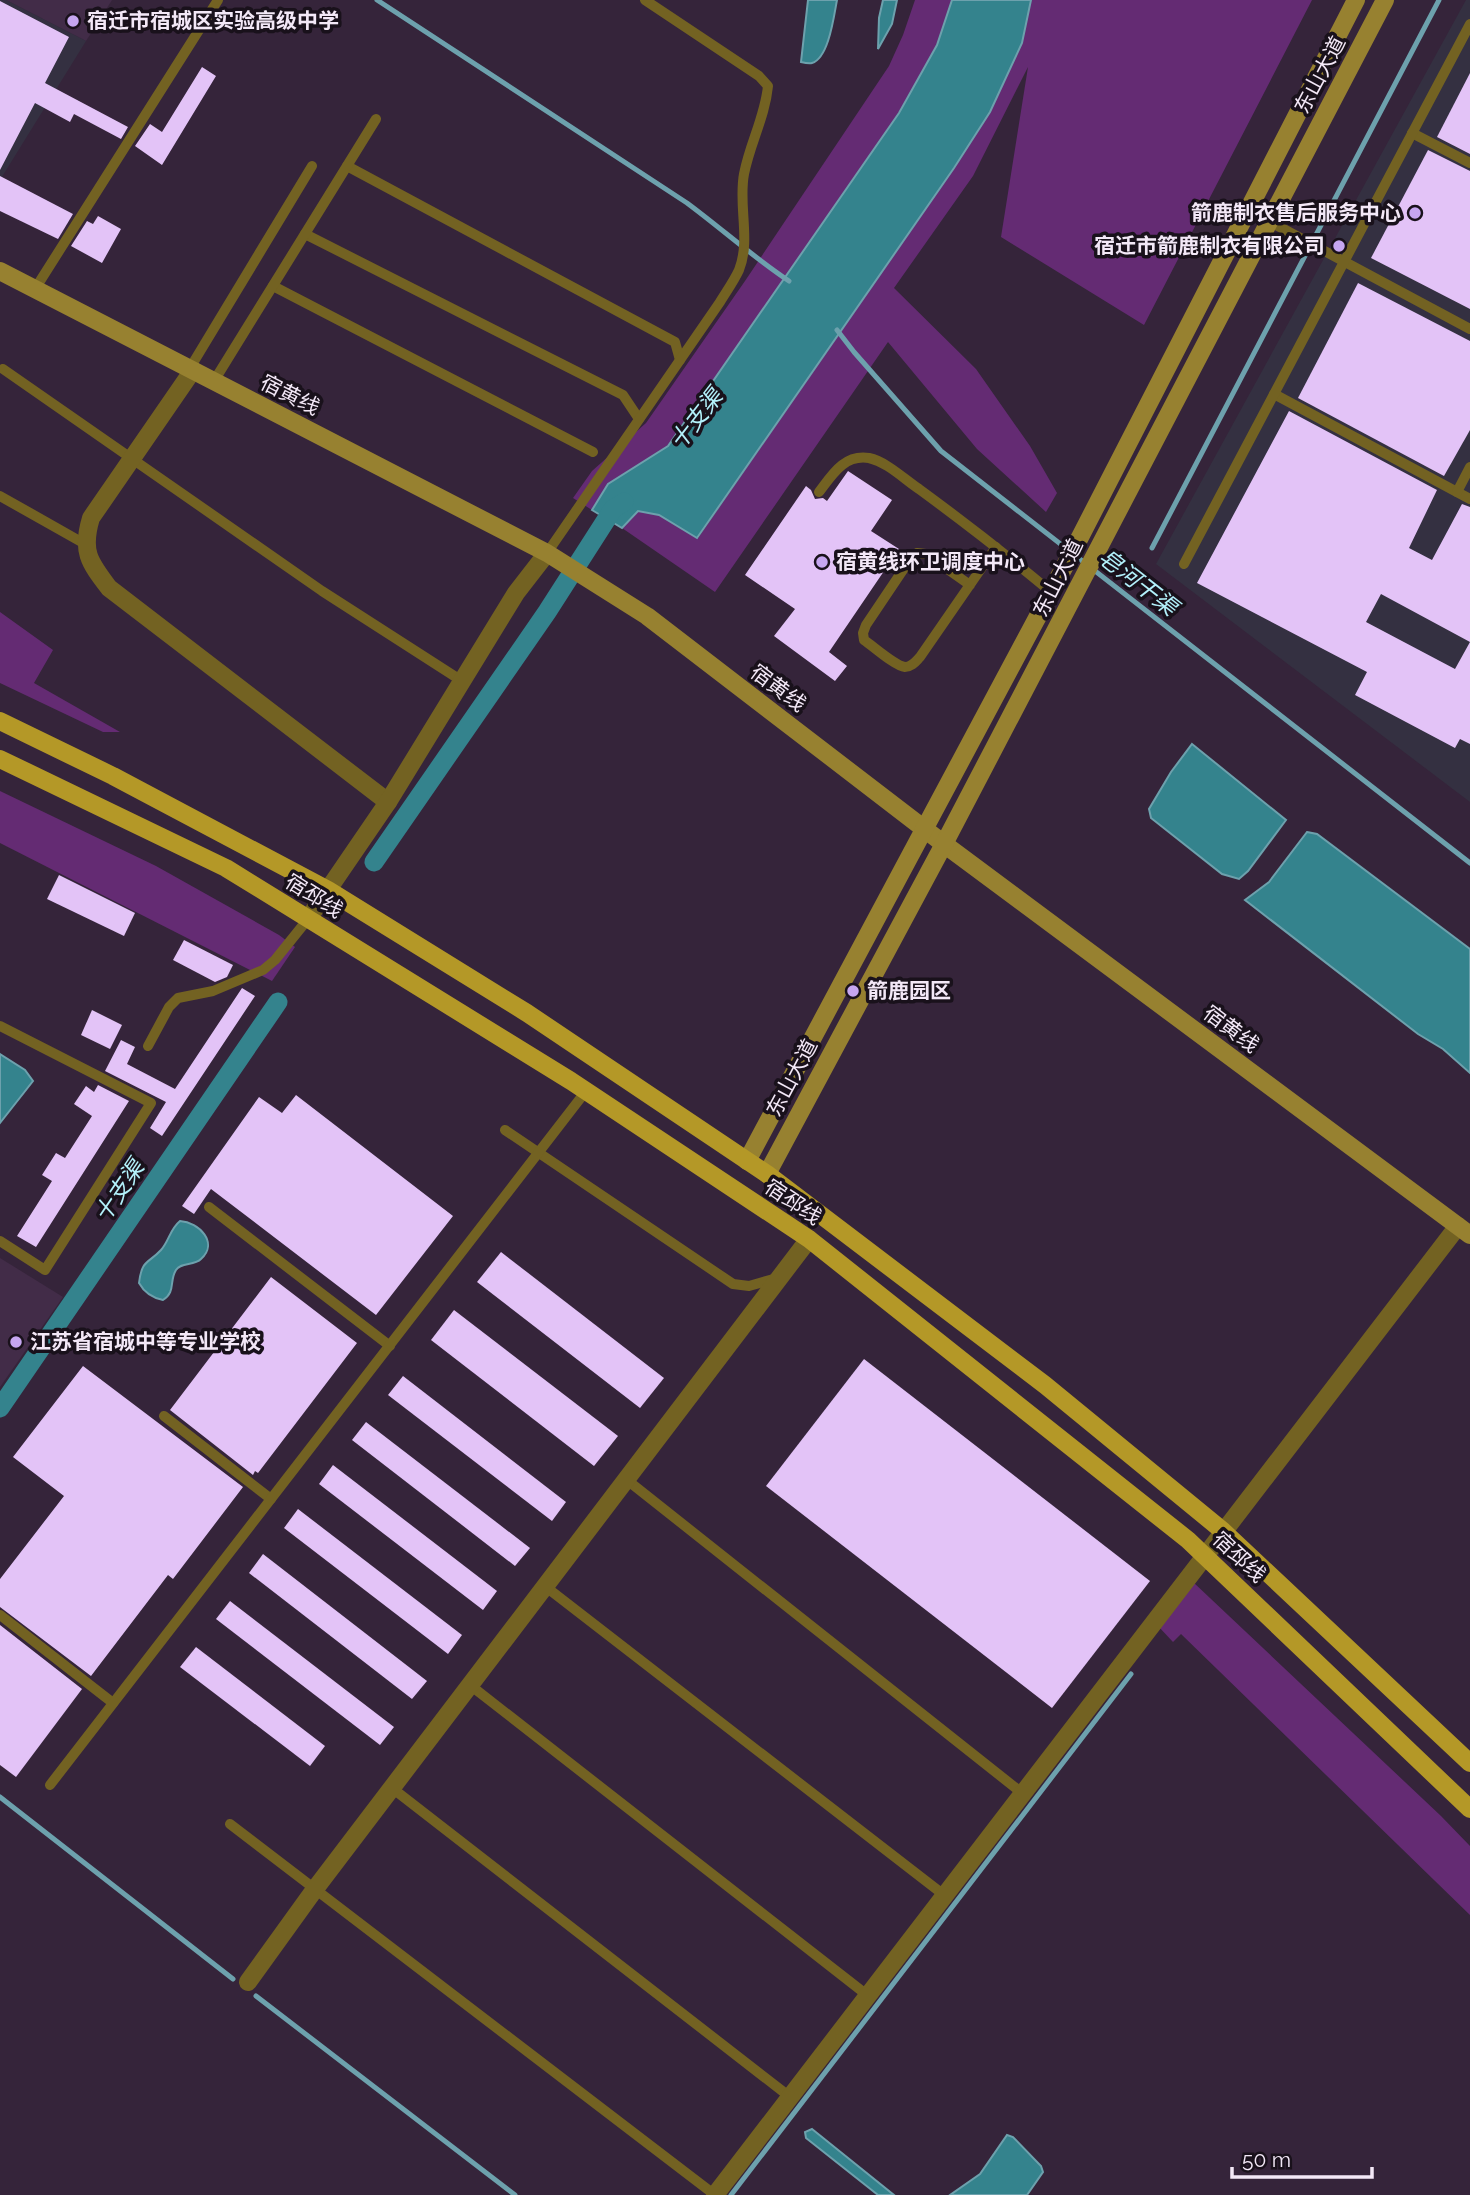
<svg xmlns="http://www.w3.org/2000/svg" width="1470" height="2195" viewBox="0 0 1470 2195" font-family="Raleway,'Noto Sans SC',sans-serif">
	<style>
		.built { fill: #422c48 }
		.industrial { fill: #343041 }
		.green { fill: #642b73 }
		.water { fill: #34838d; stroke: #6da1ad; stroke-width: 2 }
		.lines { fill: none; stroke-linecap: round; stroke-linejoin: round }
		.stream { stroke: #6da1ad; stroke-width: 5 }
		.canal { stroke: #34838d; stroke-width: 19 }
		.building { fill: #e3c3f7; fill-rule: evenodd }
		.lane { stroke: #736222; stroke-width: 10 }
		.street { stroke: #736222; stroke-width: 18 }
		.secondary { stroke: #978130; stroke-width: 18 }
		.primary { stroke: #b49827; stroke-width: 18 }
		.poi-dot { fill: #c6a6f0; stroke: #19111b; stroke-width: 2.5 }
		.labels { text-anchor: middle; stroke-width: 7; stroke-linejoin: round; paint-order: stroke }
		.poi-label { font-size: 21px; font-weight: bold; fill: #f3e8f7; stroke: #19111b; text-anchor: start }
		.street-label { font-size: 21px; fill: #f3e8f7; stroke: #19111b }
		.water-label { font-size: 23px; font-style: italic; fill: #b3f1fb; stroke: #19111b }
	</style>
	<rect width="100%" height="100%" fill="#35243a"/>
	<g class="built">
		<polygon points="6,0 112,0 86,41"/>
		<polygon points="0,1258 63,1297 0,1387"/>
	</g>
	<g class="industrial">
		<polygon points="0,0 6,0 86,41 0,180"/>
		<polygon points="1466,0 1470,0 1470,802 1156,564"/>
	</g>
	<g class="green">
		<polygon points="915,0 952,0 937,45 899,113 668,446 608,484 592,510 573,498 592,471 646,423 745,281 889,66 903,35"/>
		<polygon points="1031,0 1312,0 1144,325 1001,237 1028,67 973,176 894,288 976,369 1030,446 1057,493 1046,512 977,449 888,342 715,592 622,528 638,511 659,515 698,538 954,168 990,112 1022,43"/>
		<polygon points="0,612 53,650 34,683 120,732 103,732 0,683"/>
		<polygon points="0,791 156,866 279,935 295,947 272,981 0,843"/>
		<polygon points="1193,1582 1441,1816 1470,1846 1470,1915 1181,1634 1173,1642 1158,1626"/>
	</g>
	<g class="water">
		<path d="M808,0h29c-3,15 -8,58 -25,63 -3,1 -7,0 -11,-1z"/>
		<polygon points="883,0 897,0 892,24 878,49 879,18"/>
		<polygon points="952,0 1031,0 1022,43 990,112 954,168 697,538 659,515 638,511 622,528 592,510 608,484 668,446 899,113 937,45"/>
		<polygon points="1192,744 1286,820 1248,871 1239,879 1222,874 1151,818 1149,809 1171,772"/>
		<polygon points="1307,832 1317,834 1470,949 1470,1073 1443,1049 1418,1034 1245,900 1269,882"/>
		<polygon points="0,1054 25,1070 33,1081 0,1123"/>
		<path d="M180,1221c19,1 39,22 21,38 -7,7 -20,3 -25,11 -7,11 0,22 -13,30 -10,-2 -19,-8 -24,-17 3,-24 9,-19 22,-33 8,-9 9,-21 19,-29z"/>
		<polygon points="812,2129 894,2195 878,2195 806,2138 805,2132"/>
		<polygon points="1007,2135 1013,2137 1041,2166 1043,2172 1027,2195 950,2195 980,2174"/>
	</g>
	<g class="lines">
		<g class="stream">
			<path d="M377,0l310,203c35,26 66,54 102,78"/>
			<polyline points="837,330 854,352 941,451 1470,863"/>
			<polyline points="1152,548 1439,0"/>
			<polyline points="0,1797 233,1979"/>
			<polyline points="256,1996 515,2195"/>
			<polyline points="731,2195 1131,1674"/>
		</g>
		<g class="canal">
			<polyline points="374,862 547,612 613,509 624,502"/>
			<polyline points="0,1408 278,1002"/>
		</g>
	</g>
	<g class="building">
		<polygon points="0,1 69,37 45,83 128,127 121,139 74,114 70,122 35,103 0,170"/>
		<polygon points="202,67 216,76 162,165 135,146 150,124 162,132"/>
		<polygon points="1470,73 1470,154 1437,137"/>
		<polygon points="1428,150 1470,171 1470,309 1371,258"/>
		<polygon points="0,176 73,214 58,239 0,211"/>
		<polygon points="98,216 121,229 102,263 71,246 87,221 93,224"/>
		<polygon points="1358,283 1470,341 1470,430 1444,476 1298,398"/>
		<path d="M1289,411l148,79 -28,58 23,12 30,-56 8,3v237l-10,-5 -5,9 -100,-53 12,-23 -170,-89zM1381,594l89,48 -15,27 -89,-47z"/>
		<polygon points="848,471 892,500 871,531 899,549 829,652 847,666 835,681 774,636 795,609 745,575 806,486 811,490 815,499 823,498 827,501"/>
		<polygon points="59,875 135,913 124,936 47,899"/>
		<polygon points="184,940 233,965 227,977 215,982 173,960"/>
		<polygon points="242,988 255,996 162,1136 150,1128 166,1102 105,1071 121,1040 135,1047 127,1064 175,1089"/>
		<polygon points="92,1010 122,1025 110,1049 81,1035"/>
		<polygon points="98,1085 129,1101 36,1247 17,1236 52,1181 42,1175 56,1153 65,1158 92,1116 74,1104 86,1086 94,1092"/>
		<polygon points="296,1095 453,1216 376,1315 211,1189 194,1214 182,1206 259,1097 282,1113"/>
		<polygon points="501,1252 664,1378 640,1408 477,1282"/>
		<polygon points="271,1277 357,1343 258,1473 255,1471 253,1475 170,1410"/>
		<polygon points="454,1310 618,1436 594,1466 431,1340"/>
		<polygon points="864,1359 1150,1581 1052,1708 766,1486"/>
		<polygon points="83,1366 243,1487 173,1579 168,1575 91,1676 0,1607 0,1579 64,1496 13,1457"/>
		<polygon points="403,1376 566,1502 552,1521 388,1395"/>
		<polygon points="366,1422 530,1548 515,1566 352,1440"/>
		<polygon points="333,1465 497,1591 483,1610 319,1484"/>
		<polygon points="298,1509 462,1635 448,1654 284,1528"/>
		<polygon points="263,1554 427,1681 412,1699 249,1573"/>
		<polygon points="230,1601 394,1727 380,1745 216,1619"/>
		<polygon points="0,1625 82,1689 16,1777 0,1765"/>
		<polygon points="196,1647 325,1746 310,1766 180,1667"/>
	</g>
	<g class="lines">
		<g class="lane">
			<polyline points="1412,133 1470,163"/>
			<polyline points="347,166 675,342 680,360"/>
			<polyline points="1248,210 1470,329"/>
			<polyline points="305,234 623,395 639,419"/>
			<polyline points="273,286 593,452"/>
			<polyline points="35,289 218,0"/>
			<polyline points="190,368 312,166"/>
			<polyline points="3,369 322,591 462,681"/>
			<polyline points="214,381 376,119"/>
			<polyline points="1274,394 1470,499"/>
			<path d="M819,492c13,-17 25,-38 50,-34 18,4 35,21 50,31 45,33 89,67 132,103"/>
			<polyline points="1457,492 1470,467"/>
			<polyline points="0,496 85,544"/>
			<path d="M547,553l173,-251c6,-10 14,-21 19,-32 12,-30 -1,-65 5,-96 6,-31 21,-57 24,-88l-9,-10 -114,-76"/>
			<polyline points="1184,564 1470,24"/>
			<path d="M970,585l-44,-31 -9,-1 -6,5 -45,67 -3,8 1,7c9,6 31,26 41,27 7,0 11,-6 15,-10l76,-110"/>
			<polyline points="0,1026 151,1103 45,1270 0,1241"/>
			<polyline points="148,1046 169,1007 178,998 213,991 263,970 275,960 308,919"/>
			<polyline points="505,1130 733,1284 749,1286 777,1278"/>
			<polyline points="209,1207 390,1346"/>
			<polyline points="164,1416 271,1499"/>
			<polyline points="627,1480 1022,1793"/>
			<polyline points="546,1587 944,1895"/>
			<polyline points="0,1615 113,1703"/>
			<polyline points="470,1685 867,1995"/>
			<polyline points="50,1785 586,1091"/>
			<polyline points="392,1788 790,2097"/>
			<polyline points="230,1824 715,2195"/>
		</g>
		<g class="street">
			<path d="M193,370l-102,148c-10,33 -2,44 18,70l279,214"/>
			<polyline points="308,919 388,802 516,593 547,553"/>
			<polyline points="248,1982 315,1889 809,1239"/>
			<polyline points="715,2195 1458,1226"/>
		</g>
		<g class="secondary">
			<polyline points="0,271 547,553 647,616 944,844 1470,1235"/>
			<polyline points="747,1161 1076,545 1356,0"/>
			<polyline points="767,1174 944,844 1385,0"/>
		</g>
		<g class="primary">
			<polyline points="0,721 113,776 328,890 527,1013 767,1174 1045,1385 1223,1531 1470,1763"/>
			<polyline points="0,759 226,868 571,1081 809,1239 1188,1540 1470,1809"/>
		</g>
	</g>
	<g class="poi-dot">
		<circle cx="73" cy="21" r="7"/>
		<circle cx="1415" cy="213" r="7"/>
		<circle cx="1339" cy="246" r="7"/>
		<circle cx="822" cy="562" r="7"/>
		<circle cx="853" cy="991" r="7"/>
		<circle cx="16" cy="1342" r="7"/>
	</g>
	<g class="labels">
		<g class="poi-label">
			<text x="87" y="28">宿迁市宿城区实验高级中学</text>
			<text x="1401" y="220" text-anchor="end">箭鹿制衣售后服务中心</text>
			<text x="1325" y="253" text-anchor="end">宿迁市箭鹿制衣有限公司</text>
			<text x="836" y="569">宿黄线环卫调度中心</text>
			<text x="867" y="998">箭鹿园区</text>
			<text x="30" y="1349">江苏省宿城中等专业学校</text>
		</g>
		<g class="street-label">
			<text transform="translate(1320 75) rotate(-62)" y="7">东山大道</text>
			<text transform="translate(290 395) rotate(27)" y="7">宿黄线</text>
			<text transform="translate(1058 578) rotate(-63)" y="7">东山大道</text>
			<text transform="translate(778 688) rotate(37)" y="7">宿黄线</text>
			<text transform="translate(314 896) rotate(32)" y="7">宿邳线</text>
			<text transform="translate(1231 1029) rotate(37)" y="7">宿黄线</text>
			<text transform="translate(792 1078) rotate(-62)" y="7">东山大道</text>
			<text transform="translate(793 1202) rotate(34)" y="7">宿邳线</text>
			<text transform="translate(1239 1557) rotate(43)" y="7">宿邳线</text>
		</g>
		<g class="water-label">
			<text transform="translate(696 419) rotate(-52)" y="8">十支渠</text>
			<text transform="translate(1138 582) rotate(38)" y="8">皂河干渠</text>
			<text transform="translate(119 1191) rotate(-56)" y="8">十支渠</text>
		</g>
	</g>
	<path d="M1232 2167v10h140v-10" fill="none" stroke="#f3e8f7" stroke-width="3.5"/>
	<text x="1242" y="2167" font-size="21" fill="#f3e8f7" stroke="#19111b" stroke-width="5" paint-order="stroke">50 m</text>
</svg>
